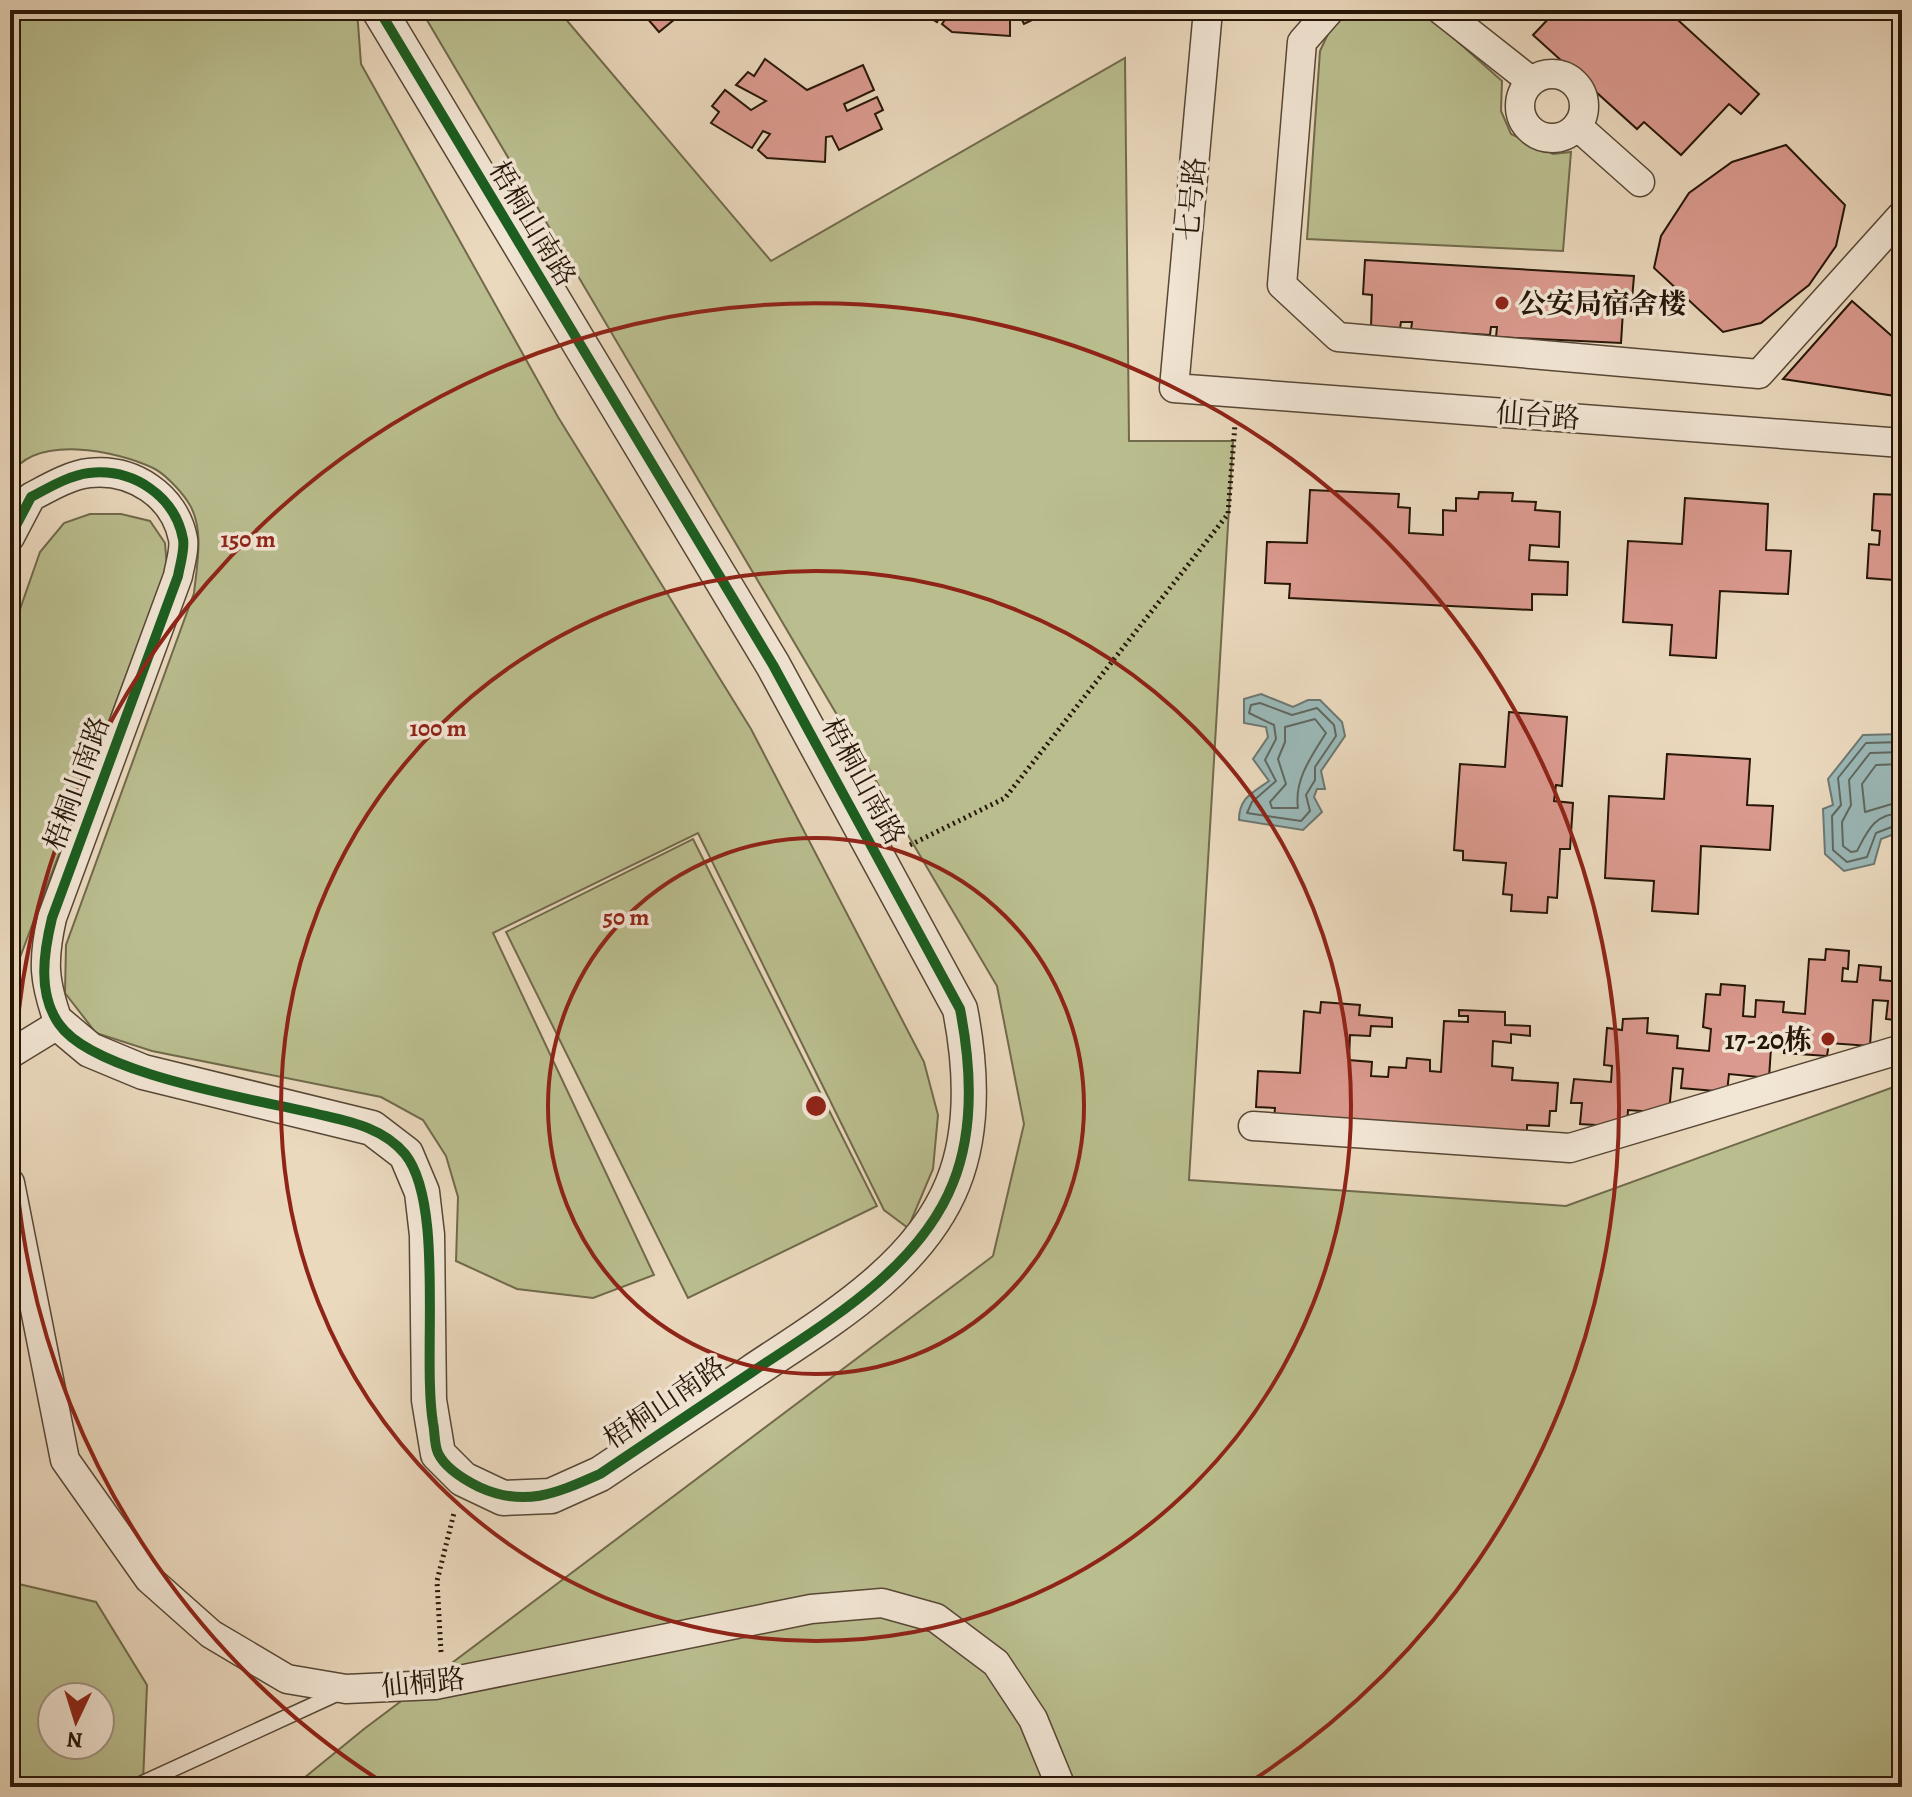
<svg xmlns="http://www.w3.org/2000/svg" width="1912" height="1797" viewBox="0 0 1912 1797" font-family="Alegreya,'Noto Serif SC',serif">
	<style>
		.green { fill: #babe8f; stroke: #706a4b; stroke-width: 2; fill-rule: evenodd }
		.water { fill: #9bb9b9; stroke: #6c7872; stroke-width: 2 }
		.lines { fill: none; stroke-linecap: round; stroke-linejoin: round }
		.shore { stroke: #606860; stroke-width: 2 }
		.building { fill: #db9a8f; stroke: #261607; stroke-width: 2 }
		.service-casing { stroke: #574735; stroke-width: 17 }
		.minor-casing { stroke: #574735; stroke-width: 31 }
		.tertiary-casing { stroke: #574735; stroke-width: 37 }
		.path { stroke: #261607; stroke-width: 5; stroke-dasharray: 2 4; stroke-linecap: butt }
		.service { stroke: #f2e6d5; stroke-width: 14 }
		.minor { stroke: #f2e6d5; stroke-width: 28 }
		.tertiary { stroke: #f2e6d5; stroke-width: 34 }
		.cycleway-casing { stroke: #f2e6d5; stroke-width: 15 }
		.cycleway { stroke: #1b5e20; stroke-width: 10 }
		.ring { fill: none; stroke: #8f2418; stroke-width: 4 }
		.poi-dot { fill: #8f2418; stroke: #f2e6d5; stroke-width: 3 }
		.labels { text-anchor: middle; stroke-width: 7; stroke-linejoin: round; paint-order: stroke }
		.street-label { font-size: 28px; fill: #261607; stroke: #f2e6d5 }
		.poi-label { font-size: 28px; font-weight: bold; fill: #261607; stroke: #f2e6d5; text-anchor: start }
		.centre { fill: #8f2418; stroke: #f2e6d5; stroke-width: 4 }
		.ring-label { font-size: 24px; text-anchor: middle; font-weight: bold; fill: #8f2418; stroke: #f2e6d5; stroke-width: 7; stroke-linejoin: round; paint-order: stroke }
	</style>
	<rect width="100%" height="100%" fill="#ebd9be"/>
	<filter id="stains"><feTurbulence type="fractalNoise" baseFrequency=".0025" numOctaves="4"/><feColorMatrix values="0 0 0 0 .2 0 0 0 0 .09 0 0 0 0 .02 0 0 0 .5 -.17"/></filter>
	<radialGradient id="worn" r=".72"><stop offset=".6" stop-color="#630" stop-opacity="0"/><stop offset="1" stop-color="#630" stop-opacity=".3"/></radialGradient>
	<g class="green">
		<path d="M10,10h347l4,54 197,353 193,312 173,333 14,53 -5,54 -25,59 -24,-18 -186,-377 -205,100 161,342 -61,23 -76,-9 -61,-28 2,-64 -12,-41 -23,-36 -42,-23 -229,-46 -56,-18 -31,-40 1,-48 128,-352c3,-28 11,-66 -6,-91 -7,-11 -24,-29 -35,-34 -36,-17 -118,-35 -143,8z"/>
		<polygon points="421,10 558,10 771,261 1125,58 1129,441 1233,441 1189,1180 1566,1206 1902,1084 1902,1787 293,1787 364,1729 993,1256 1024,1124 997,986"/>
		<polygon points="1339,10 1422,10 1502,81 1501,111 1511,134 1553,154 1571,152 1563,251 1307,239 1320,51"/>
		<polygon points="90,514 121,514 150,521 165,543 167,567 10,984 10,638 40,552 64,523"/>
		<polygon points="693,839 877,1206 688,1298 506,932"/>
		<path d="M10,1582l86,20 51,83 -4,98 -9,4h-124zM52,1697h48v48h-48z"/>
	</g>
	<g class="water">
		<path d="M1261,694l32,13 15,-7h12l22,22 3,14 -24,35 4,18h-8l-3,8 8,15 -19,18 -64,-10c0,-22 13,-27 30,-39l-16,-22 15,-22 -2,-10 -22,-4v-24z"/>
		<polygon points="1902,734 1902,831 1881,839 1874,864 1844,871 1825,854 1823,809 1833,805 1828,779 1863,735"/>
	</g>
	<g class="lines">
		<g class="shore">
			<polygon points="1260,703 1292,715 1317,708 1334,725 1336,736 1315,767 1315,780 1306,795 1310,811 1301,821 1247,813 1252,802 1276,781 1265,760 1276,739 1274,725 1249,713 1251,705"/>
			<path d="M1315,719l11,14c-15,24 -32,47 -28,75h-26l-2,-6 16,-18 -8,-25 7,-17v-15z"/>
			<polyline points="1902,742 1866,743 1838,778 1841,805 1832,816 1833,850 1847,862 1867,857 1876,833 1902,823"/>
			<path d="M1902,752l-32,1 -21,27 2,25 -9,17 1,24 8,6 6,-1c11,-21 17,-37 45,-38"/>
			<polyline points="1902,764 1876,765 1862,784 1865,812 1902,801"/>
		</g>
	</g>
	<g class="building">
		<polygon points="640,10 686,10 659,32"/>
		<polygon points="917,10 944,10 937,22"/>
		<polygon points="952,10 1014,10 1010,11 1010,36 952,32 942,24"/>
		<polygon points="1017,10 1053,10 1024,24"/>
		<polygon points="1549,10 1667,10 1759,94 1741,114 1729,104 1681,155 1644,122 1637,129 1533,35 1553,14"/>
		<polygon points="765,59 807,90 863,65 874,90 844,104 847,111 877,97 883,110 875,114 882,129 839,150 832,136 826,137 825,162 767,158 758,150 770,134 763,131 752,148 711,123 719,112 712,106 725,90 751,110 766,101 736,85 748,72 754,76"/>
		<polygon points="1786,145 1845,205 1836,246 1809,285 1761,323 1723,332 1654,268 1661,236 1689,193 1732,162"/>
		<polygon points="1365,260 1634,276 1631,311 1623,311 1621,343 1496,337 1497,327 1491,327 1490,335 1411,330 1412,322 1401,322 1400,328 1371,327 1372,295 1363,294"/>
		<polygon points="1852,301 1902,345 1902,397 1783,379"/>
		<polygon points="1310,490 1399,494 1398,507 1410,508 1409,533 1443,535 1443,510 1456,511 1456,498 1478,499 1479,492 1513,493 1512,501 1536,502 1535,510 1560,512 1559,547 1530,545 1529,560 1568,562 1567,595 1532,594 1532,610 1289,598 1290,584 1265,583 1267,542 1307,543"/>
		<polygon points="1874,494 1902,495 1902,570 1895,569 1894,580 1867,578 1869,544 1879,545 1880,531 1872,530"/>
		<polygon points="1685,498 1768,504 1766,550 1791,551 1788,594 1720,591 1716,658 1670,655 1672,625 1623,622 1628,541 1682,544"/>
		<polygon points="1509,712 1567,717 1562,786 1556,785 1554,801 1573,803 1570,849 1560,849 1557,898 1548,897 1547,913 1511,911 1512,895 1503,894 1506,863 1463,860 1463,851 1454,850 1460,764 1505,767"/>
		<polygon points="1667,754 1750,759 1747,805 1773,806 1770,850 1701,846 1698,914 1652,911 1654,881 1605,878 1609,796 1664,799"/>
		<polygon points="1826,949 1849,951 1848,969 1843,968 1842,981 1857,982 1859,965 1881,967 1880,980 1902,982 1902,1021 1886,1019 1888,1001 1873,1000 1870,1046 1829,1043 1827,1056 1784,1053 1785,1034 1772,1033 1769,1078 1729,1074 1727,1092 1681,1088 1683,1069 1673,1068 1669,1113 1628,1110 1627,1127 1580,1124 1582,1103 1571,1103 1574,1079 1611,1082 1612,1066 1604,1065 1607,1028 1622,1030 1623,1019 1648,1018 1647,1033 1678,1036 1677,1048 1709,1051 1711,1029 1703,1027 1706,994 1720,995 1721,984 1745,986 1743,1016 1755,1017 1756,1000 1784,1002 1783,1012 1805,1014 1809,959 1825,960"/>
		<polygon points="1321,1002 1360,1005 1359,1015 1392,1018 1392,1027 1371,1026 1370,1036 1350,1035 1349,1060 1372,1062 1371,1076 1388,1077 1389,1067 1406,1068 1407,1058 1430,1060 1430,1071 1441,1072 1444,1021 1468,1022 1468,1016 1459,1016 1459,1010 1505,1012 1505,1025 1530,1026 1530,1036 1511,1034 1511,1043 1493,1041 1492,1066 1513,1068 1512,1080 1558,1083 1556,1111 1550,1111 1549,1126 1527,1125 1527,1131 1274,1118 1275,1108 1256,1107 1258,1071 1300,1073 1304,1011 1320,1013"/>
	</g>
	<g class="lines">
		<defs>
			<polyline id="service" points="134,1787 341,1692"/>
			<g id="minor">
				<polyline points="1208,10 1174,388 1902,443"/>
				<polyline points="1330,10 1302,42 1282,285 1338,337 1759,374 1902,215"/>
				<polyline points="1441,10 1531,81"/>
				<circle cx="1552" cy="106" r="32"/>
				<polyline points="1577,126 1640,182"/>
				<path d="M10,537l21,-40c17,-9 39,-22 58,-24 44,-5 86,23 94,66 2,11 -3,25 -5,37l-126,342c-10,44 -8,64 7,106l-49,30"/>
				<polyline points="1253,1126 1570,1148 1902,1049"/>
				<polyline points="10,1183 65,1460 149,1579 211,1634 287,1679 346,1689 435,1685 811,1609 882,1603 936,1618 996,1663 1033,1719 1061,1787"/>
			</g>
			<path id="tertiary" d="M59,1024l31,26 53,22 229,56 34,26 16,38 5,43 2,165 9,54 25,25 40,19 48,-2 49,-22c50,-34 101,-68 152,-102 73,-49 167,-103 201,-189 22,-55 18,-118 7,-174l-187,-344 -394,-655"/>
		</defs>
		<use href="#service" class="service-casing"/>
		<use href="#minor" class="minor-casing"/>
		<use href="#tertiary" class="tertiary-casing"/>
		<g class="path">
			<polyline points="910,845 1005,798 1228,514 1235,424"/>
			<polyline points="441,1652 437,1581 454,1513"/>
		</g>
		<use href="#service" class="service"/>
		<use href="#minor" class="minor"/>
		<use href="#tertiary" class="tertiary"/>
		<defs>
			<path id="cycleway" d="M10,537l21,-40c17,-9 39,-22 58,-24 44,-5 86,23 94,66 2,11 -3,25 -5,37l-126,342c-8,33 -15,75 7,106 34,50 195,75 254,89 33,8 69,13 92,41 40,50 17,202 28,269 2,9 1,21 5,30 7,15 27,27 41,34 46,21 78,6 121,-13 50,-34 101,-68 152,-102 73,-49 167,-103 201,-189 22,-55 18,-118 7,-174l-187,-344 -394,-655"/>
		</defs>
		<use href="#cycleway" class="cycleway-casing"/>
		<use href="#cycleway" class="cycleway"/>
	</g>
	<g class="ring">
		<circle cx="816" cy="1106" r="268"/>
		<circle cx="816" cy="1106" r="535"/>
		<path d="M390 1787A803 803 0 1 1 1242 1787"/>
	</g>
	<g class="poi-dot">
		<circle cx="1502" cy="303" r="8"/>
		<circle cx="1828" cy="1039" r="8"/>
	</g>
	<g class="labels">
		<g class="street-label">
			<text transform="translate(1191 199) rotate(-85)" y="10">七号路</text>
			<text transform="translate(533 223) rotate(59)" y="10">梧桐山南路</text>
			<text transform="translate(1538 415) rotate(4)" y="10">仙台路</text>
			<text transform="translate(864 781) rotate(61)" y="10">梧桐山南路</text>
			<text transform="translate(76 783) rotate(-70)" y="10">梧桐山南路</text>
			<text transform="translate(664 1402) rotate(-34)" y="10">梧桐山南路</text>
			<text transform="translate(423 1682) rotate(-6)" y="10">仙桐路</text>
		</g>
		<g class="poi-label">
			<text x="1518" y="313">公安局宿舍楼</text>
			<text x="1812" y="1049" text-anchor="end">17-20栋</text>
		</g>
	</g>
	<circle cx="816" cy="1106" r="12" class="centre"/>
	<g class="ring-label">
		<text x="248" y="547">150 m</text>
		<text x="438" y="736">100 m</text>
		<text x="626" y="925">50 m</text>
	</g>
	<rect width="1912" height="1797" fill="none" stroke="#ebd9be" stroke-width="40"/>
	<rect x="12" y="12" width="1888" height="1773" fill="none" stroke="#261607" stroke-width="4"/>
	<rect x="20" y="20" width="1872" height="1757" fill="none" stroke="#261607" stroke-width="2"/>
	<g transform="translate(76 1721) rotate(184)"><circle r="38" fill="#f2e6d5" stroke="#a09383" stroke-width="2"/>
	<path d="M0-6L14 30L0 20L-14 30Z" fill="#8f2418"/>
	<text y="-12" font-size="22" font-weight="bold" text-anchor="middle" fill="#261607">N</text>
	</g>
	<rect width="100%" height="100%" filter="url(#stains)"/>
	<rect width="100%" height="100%" fill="url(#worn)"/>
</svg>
